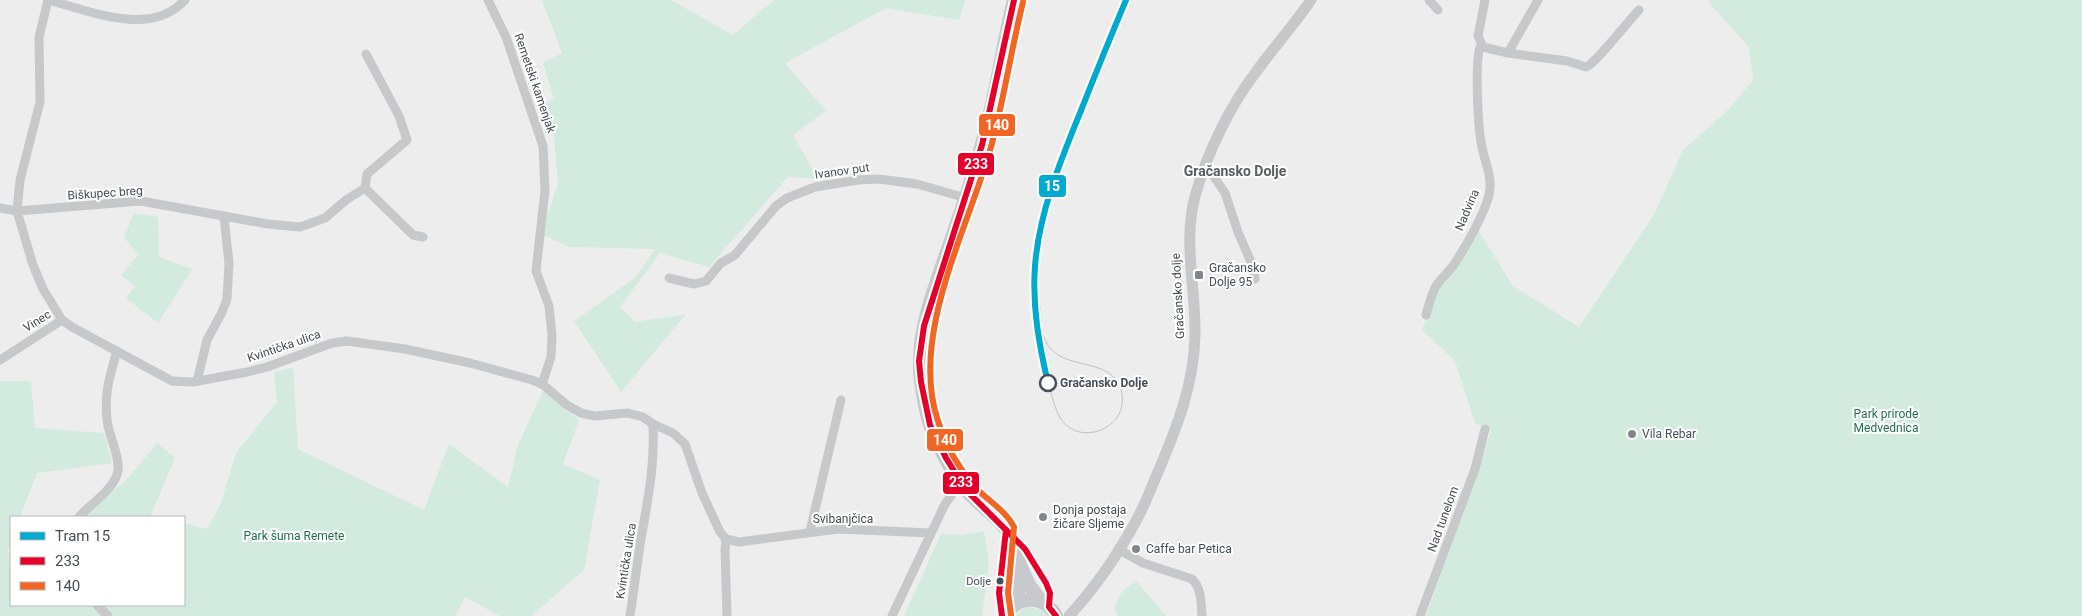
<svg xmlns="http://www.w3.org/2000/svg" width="2082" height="616" viewBox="0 0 2082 616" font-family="Roboto,sans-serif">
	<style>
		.green { fill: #d3eade }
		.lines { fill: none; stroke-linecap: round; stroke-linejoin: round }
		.minor { stroke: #c7c8ca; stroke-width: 9 }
		.tertiary { stroke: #c7c8ca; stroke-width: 11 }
		.secondary { stroke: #c7c9cc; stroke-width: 14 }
		.tram { stroke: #c2c2c4; stroke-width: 1 }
		.bus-1-casing { stroke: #fff; stroke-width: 10 }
		.bus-2-casing { stroke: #fff; stroke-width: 10 }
		.bus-1 { stroke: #e4002b; stroke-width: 6 }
		.bus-2 { stroke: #f26522; stroke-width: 6 }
		.tram-1-casing { stroke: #fff; stroke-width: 10 }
		.tram-1 { stroke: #00a9ce; stroke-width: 6 }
		.poi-dot { fill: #80868b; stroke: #fff; stroke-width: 2 }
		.stop-dot { fill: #fff; stroke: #464e56; stroke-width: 2.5 }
		.bus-dot { fill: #464e56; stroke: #fff; stroke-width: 2 }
		.labels { text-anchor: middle; stroke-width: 4; stroke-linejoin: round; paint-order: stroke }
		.bus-label { font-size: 11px; fill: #464e56; stroke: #fff; text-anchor: end }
		.street-label { font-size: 12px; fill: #464e56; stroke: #fff }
		.poi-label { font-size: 12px; fill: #464e56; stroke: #fff; text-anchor: start }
		.stop-label { font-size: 12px; font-weight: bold; fill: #464e56; stroke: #fff; text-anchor: start }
		.park-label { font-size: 12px; fill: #216e4d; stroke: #fff }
		.neighbourhood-label { font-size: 14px; font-weight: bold; fill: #595c60; stroke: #fff }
		.line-badge { stroke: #fff; stroke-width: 2 }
		.badge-label { font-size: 14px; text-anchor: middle; font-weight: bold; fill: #fff }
	</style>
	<rect width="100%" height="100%" fill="#ededed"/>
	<g class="green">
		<polygon points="542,0 671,0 733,35 774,0 965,0 959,20 886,8 785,63 826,111 793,135 818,179 788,177 709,267 660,253 620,307 635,322 686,314 621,392 574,321 635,278 655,249 569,247 541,234 558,184 554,135 536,105 554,99 543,63 562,53"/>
		<polygon points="1709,0 2082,0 2082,616 1426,616 1491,431 1475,423 1455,361 1422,330 1438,287 1474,224 1513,286 1579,327 1655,213 1683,150 1726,112 1753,80 1749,47 1710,4"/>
		<polygon points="134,213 158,217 159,257 192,269 158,323 126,298 135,286 121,275 138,255 124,237"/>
		<polygon points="293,368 298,449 424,510 449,444 508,487 518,445 543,391 579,420 563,464 600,480 584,570 531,616 500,616 465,597 455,616 0,616 0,381 31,381 35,428 104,433 112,463 37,473 20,517 11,517 11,541 7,552 11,553 11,605 184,605 184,523 207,529 221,503 236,453 277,402 274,372"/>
		<polygon points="157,443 175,458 150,517 73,517 123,484"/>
		<polygon points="984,531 989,562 982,616 904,616 941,534 960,535"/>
		<path d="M1011,557c2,14 6,36 -6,47 -3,-15 1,-31 3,-46z"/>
		<polygon points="1136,581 1166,616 1118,616 1114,608 1121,593"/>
		<polygon points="1029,607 1041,610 1047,616 1015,616 1023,609"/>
	</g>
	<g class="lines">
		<g class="minor">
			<polyline points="48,0 39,37 40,102 20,180 17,211 33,265 43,289 62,320 72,327 172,381 193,382 247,372 267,367 332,343 347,341 405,349 470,363 532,380 542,384 567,405 581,413 595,416 628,413 643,417 653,424 673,433 685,444 702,493 720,532 726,539 739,542 838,529 931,533"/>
			<path d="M48,0c43,11 102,38 137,0"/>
			<polyline points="488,0 506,37 543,146 545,190 536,271 549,306 552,335 551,357 542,384"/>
			<polyline points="1429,0 1438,10"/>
			<path d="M1485,0l-7,36 5,11 25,6 59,8 19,6c8,-2 44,-48 53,-57"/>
			<polyline points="1508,53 1538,0"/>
			<polyline points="1206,165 1225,193 1238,232 1254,269 1255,279"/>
			<polyline points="365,188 367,174 407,140 399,116 366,54"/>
			<polyline points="0,208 17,211 141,201 268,224 300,227 325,218 346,200 365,188 413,235 423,237"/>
			<polyline points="669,278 694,284 706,281 721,263 735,255 776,206 787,198 815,187 858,180 879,179 917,184 966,198"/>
			<path d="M1426,315c3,-10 5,-20 10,-29 5,-7 11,-13 17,-20 12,-18 31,-51 36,-71 4,-17 -4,-32 -7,-48 -4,-17 -8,-90 -1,-102"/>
			<polyline points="0,360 62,320"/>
			<polyline points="197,381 207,340 222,312 227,299 229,264 224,216"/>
			<path d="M79,517c12,-14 35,-27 39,-46 2,-12 -7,-32 -10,-45 -5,-29 1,-48 9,-75"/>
			<polyline points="810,531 841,400"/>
			<polyline points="726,539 725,549 727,616"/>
			<path d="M1118,549l25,14 49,16c10,10 9,24 10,37"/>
			<polyline points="97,605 108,616"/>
			<path d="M630,616c4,-26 7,-51 11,-77 7,-41 14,-73 12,-115"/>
			<polyline points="892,616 944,506 960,482"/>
			<polyline points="1420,616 1475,469 1485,429"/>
		</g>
		<path class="tertiary" d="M1069,616c26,-28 49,-62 67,-95 9,-16 15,-33 22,-49 19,-45 36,-87 37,-137 1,-48 -13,-95 1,-142 12,-42 34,-87 60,-121 18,-25 38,-47 55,-72"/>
		<g class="secondary">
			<path d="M1014,0c-12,48 -18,97 -32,144 -11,41 -26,82 -40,122 -10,30 -22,62 -22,95 -1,16 3,33 6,49 5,25 24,60 40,80 10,12 23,21 33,31 22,23 27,55 15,84"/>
			<polyline points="1021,567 1029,585 1042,602"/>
			<path d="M1005,616c12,-21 39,-22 51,0"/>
		</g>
		<path class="tram" d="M1040,306c1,14 0,32 11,43 19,21 59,9 70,40 2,8 2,16 -1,23 -9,21 -41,29 -57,10 -8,-10 -11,-27 -15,-39"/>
		<defs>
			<g id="bus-1">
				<polyline points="1014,0 982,145 924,326 919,361 921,382 930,425 946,458 966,490 1025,549 1046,583 1050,593 1049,607 1056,616"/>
				<polyline points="1002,616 999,593 1006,530"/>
			</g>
			<path id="bus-2" d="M1011,615l-3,-22 6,-66c-7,-14 -22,-24 -34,-35 -19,-20 -34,-45 -42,-71 -29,-85 30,-192 53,-274 13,-48 20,-97 32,-145"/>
		</defs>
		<use href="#bus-1" class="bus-1-casing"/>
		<use href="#bus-2" class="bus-2-casing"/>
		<use href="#bus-1" class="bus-1"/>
		<use href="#bus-2" class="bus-2"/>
		<defs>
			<path id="tram-1" d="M1048,383c-9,-38 -16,-77 -13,-117 4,-53 25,-104 45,-153 15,-38 30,-75 46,-113"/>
		</defs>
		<use href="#tram-1" class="tram-1-casing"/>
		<use href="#tram-1" class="tram-1"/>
	</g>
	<g class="poi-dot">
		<rect x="1194" y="270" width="10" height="10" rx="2.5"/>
		<circle cx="1632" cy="434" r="5"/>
		<circle cx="1043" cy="517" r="5"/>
		<circle cx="1136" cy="549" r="5"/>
	</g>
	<circle class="stop-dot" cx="1048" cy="383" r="8"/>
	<circle class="bus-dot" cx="1000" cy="581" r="4.5"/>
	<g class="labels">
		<g class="bus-label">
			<text x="991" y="585">Dolje</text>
		</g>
		<g class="street-label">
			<text transform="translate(535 83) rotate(71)" y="4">Remetski kamenjak</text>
			<text transform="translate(842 171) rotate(-8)" y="4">Ivanov put</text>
			<text transform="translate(105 193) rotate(-4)" y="4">Biškupec breg</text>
			<text transform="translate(1467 210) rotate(-67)" y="4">Nadvina</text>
			<text transform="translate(1178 296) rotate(-93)" y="4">Gračansko dolje</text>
			<text transform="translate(37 321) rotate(-32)" y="4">Vinec</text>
			<text transform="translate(284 346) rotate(-19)" y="4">Kvintička ulica</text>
			<text x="843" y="523">Svibanjčica</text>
			<text transform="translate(1443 519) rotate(-70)" y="4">Nad tunelom</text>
			<text transform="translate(626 561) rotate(-81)" y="4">Kvintička ulica</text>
		</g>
		<g class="poi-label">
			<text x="1209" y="272">Gračansko<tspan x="1209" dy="14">Dolje 95</tspan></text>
			<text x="1642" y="438">Vila Rebar</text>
			<text x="1053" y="514">Donja postaja<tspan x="1053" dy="14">žičare Sljeme</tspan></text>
			<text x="1146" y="553">Caffe bar Petica</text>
		</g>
		<g class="stop-label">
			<text x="1060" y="387">Gračansko Dolje</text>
		</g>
		<g class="park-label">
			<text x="1886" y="418">Park prirode<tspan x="1886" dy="14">Medvednica</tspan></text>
			<text x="294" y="540">Park šuma Remete</text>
		</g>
		<g class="neighbourhood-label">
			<text x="1235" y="176">Gračansko Dolje</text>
		</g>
	</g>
	<g class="line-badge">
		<rect x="978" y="113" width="38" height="24" rx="5" fill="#f26522"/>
		<rect x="957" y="152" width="38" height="24" rx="5" fill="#e4002b"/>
		<rect x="1038" y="174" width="29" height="24" rx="5" fill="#00a9ce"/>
		<rect x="926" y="428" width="38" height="24" rx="5" fill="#f26522"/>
		<rect x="942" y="471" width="38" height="24" rx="5" fill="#e4002b"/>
	</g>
	<g class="badge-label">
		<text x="997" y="130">140</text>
		<text x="976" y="169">233</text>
		<text x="1052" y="191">15</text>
		<text x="945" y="445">140</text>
		<text x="961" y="487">233</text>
	</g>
	<rect x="10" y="516" width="175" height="90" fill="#ffffff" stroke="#b5b8bb"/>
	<rect x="20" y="532" width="25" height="8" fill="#00a9ce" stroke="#b5b8bb"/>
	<text x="55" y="541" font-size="15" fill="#464e56">Tram 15</text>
	<rect x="20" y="557" width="25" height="8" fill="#e4002b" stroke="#b5b8bb"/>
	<text x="55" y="566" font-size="15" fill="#464e56">233</text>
	<rect x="20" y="582" width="25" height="8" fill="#f26522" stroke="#b5b8bb"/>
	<text x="55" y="591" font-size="15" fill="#464e56">140</text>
</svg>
